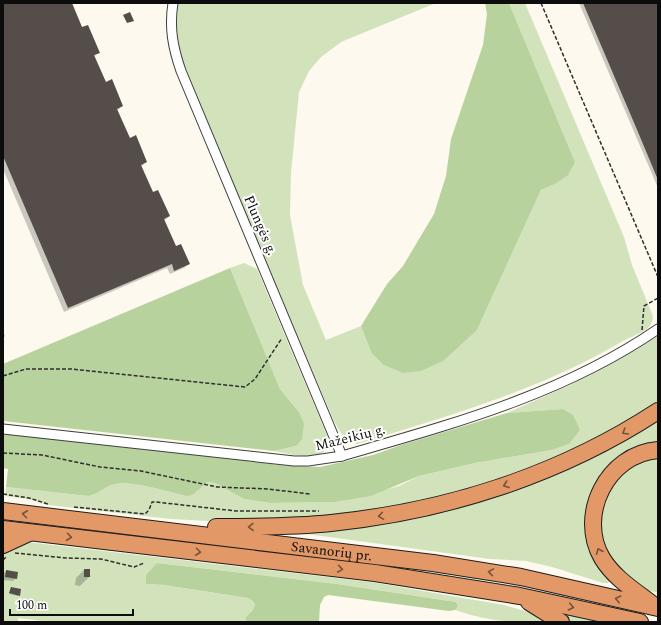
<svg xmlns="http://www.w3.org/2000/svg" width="661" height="625" viewBox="0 0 661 625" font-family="Spectral,serif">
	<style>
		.green { fill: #d2e3bc }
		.forest { fill: #b8d29d }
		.shadow { fill: #0003 }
		.building { fill: #544d4a }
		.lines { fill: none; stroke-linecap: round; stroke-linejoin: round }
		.street-casing { stroke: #3f3f3f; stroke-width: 11 }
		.highway-casing { stroke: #1d1d1d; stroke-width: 18 }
		.path { stroke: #2e2e2e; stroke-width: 1.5; stroke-dasharray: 4 2; stroke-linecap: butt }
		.street { stroke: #fff; stroke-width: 9 }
		.highway { stroke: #e29867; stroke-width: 16 }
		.oneway { stroke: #77523a }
		.labels { text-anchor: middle; stroke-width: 4; stroke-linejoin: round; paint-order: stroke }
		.street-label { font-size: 14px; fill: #0c0c0c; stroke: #fff }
	</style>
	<rect width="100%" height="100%" fill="#fdf9ee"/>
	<g class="green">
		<path d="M178,3h258l-95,39 -20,15 -12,14 -10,21 -8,81 -1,42 13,70 23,55 35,-14 10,26 106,-22 64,-140 14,-6 20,-22 -66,-159h16l99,234 8,28 21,51c0,16 -18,18 -30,25 -85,50 -172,74 -266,103 -13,-3 -17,-12 -23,-23l-139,-324c-11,-32 -24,-60 -17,-94z"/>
		<path d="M244,263l13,6 72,171 -1,8c-13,15 -37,6 -54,3l22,-5 3,-34 -19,-23 -50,-121z"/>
		<path d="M658,335v71l-33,21 -137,60 -135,30 -127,5 -55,-3 -123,-14 -20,-6 -23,-3 1,-9 83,9c10,-2 16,-10 26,-12 15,-4 54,8 71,12l22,-14 7,1 29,16 27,4 64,-1 16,-3 48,-13 20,-10 56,-13 77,-13 17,-6 -6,-35 -56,4 63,-28z"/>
		<polygon points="658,418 658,444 610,465 602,473 594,488 589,504 610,580 608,583 603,583 552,567 526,561 490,559 307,534 422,514"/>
		<polygon points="658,455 658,593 643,589 627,581 604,554 597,519 600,501 620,471"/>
		<path d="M27,542l344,40 133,23 39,11 10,6c-38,0 -61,1 -98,-12l3,-4 -2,-4 -119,-18 -180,-21 -11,21 18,1 84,13 5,3 2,4 -3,6 -6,6 -1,5h-194l-33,-4v4h-15v-72z"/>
		<polygon points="563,614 566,614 597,622 568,622"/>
	</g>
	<g class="forest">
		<polygon points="485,3 509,3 575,162 568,175 555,184 541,190 477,330 443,361 421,371 403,373 384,365 371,352 361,326 387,284 403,266 434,214 446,176 451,139 483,45 487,14"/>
		<polygon points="230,268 280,389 299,412 304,424 302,439 296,446 274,451 3,421 3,364"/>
		<path d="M563,409l10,6 7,15 -11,14 -17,6 -77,13 -56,13 -48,20 -36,6 -64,1 -27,-4 -29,-16 -7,-1 -16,13 -6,1c-17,-4 -56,-16 -71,-12 -10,2 -16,10 -26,12l-83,-9 2,-18 -5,-1v-34l127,12 149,19 41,2 53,-12 28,-10 106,-32z"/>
		<polygon points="157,563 337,584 456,602 458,606 455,610 449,611 328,595 324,597 320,605 319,622 245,622 246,617 252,611 255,605 253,601 248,598 164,585 146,584 146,575"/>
	</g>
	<g class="shadow">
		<polygon points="3,3 71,3 82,28 99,52 94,57 105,84 122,106 117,111 129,139 146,162 141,167 152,193 169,216 164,221 175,247 189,264 184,268 170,274 167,268 64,312 3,169"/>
		<polygon points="579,3 658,3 658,188"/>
		<polygon points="3,331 5,336 3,339"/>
		<polygon points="84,570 89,577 80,586 75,585 76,578"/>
		<polygon points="7,571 16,578 13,581 3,580 4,573"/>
		<polygon points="11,588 19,595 18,596 9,594"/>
	</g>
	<g class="building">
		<polygon points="3,3 72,3 82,27 88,25 100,53 94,55 106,82 112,79 123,106 117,109 130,138 136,135 147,162 141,165 153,192 158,190 170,216 164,219 176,246 181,244 190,264 174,271 172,264 68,308 3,156"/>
		<polygon points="583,3 658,3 658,180 638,132"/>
		<polygon points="130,12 134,21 127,23 123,15"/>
		<rect x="84" y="569" width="6" height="8"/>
		<polygon points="6,570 18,572 17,579 5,577"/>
		<polygon points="11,587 21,589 20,596 9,593"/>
	</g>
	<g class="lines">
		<defs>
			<g id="street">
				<path d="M173,3c-4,25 0,45 8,68l161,385"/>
				<path d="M3,429l291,32h14l34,-5c110,-32 220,-61 316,-127"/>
			</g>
			<g id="highway">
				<path id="s1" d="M3,511l430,52 88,14 137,31"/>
				<path d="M216,527c38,0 77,0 115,-4 116,-12 229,-48 327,-112"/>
				<polyline points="3,529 375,573 520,596 640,622"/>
				<polyline points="3,545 29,533"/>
				<polyline points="529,602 561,622"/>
				<path d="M652,604c-18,-14 -38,-26 -50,-46 -25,-43 5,-104 56,-108"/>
			</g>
		</defs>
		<use href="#street" class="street-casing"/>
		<use href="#highway" class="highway-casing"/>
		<g class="path">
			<polyline points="541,3 658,277"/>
			<polyline points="642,330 644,306 658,298"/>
			<polyline points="3,376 26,369 71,369 245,387 255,379 282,338"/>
			<polyline points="3,453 42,455 100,467 141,471 217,487 268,489 310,494"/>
			<polyline points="3,494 29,498 48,504"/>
			<polyline points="74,507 145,514 149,510 152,502 156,502 236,511 319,511"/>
			<polyline points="15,553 66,558 101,559 134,567 144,563"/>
			<polyline points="3,560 6,557"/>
		</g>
		<use href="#street" class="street"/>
		<use href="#highway" class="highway"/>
	</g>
	<defs><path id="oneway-chevron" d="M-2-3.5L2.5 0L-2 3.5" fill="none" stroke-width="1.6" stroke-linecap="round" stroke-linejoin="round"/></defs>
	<g class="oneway">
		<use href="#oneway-chevron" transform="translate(625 432) rotate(149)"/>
		<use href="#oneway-chevron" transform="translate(506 485) rotate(160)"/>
		<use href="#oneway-chevron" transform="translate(25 514) rotate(-173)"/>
		<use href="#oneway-chevron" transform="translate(381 516) rotate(171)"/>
		<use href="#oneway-chevron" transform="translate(251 527) rotate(178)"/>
		<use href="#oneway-chevron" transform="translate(69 537) rotate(7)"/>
		<use href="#oneway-chevron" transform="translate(599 551) rotate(-113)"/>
		<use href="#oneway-chevron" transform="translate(198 552) rotate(7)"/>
		<use href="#oneway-chevron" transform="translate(340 569) rotate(8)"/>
		<use href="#oneway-chevron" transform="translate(491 572) rotate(-171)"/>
		<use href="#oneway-chevron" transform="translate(618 599) rotate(-168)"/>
		<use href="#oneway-chevron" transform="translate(571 607) rotate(12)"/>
	</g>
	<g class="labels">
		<g class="street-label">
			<text transform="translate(261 225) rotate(67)" y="5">Plungės g.</text>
			<text transform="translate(350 437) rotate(-14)" y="5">Mažeikių g.</text>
			<text dy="5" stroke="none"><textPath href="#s1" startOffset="331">Savanorių pr.</textPath></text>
		</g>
	</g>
	<rect width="661" height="625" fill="none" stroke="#0c0c0c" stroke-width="8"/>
	<path d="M10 609v6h123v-6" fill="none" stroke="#0c0c0c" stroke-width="2"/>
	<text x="16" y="609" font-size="12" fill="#0c0c0c" stroke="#ffffff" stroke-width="3" paint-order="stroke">100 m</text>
</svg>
